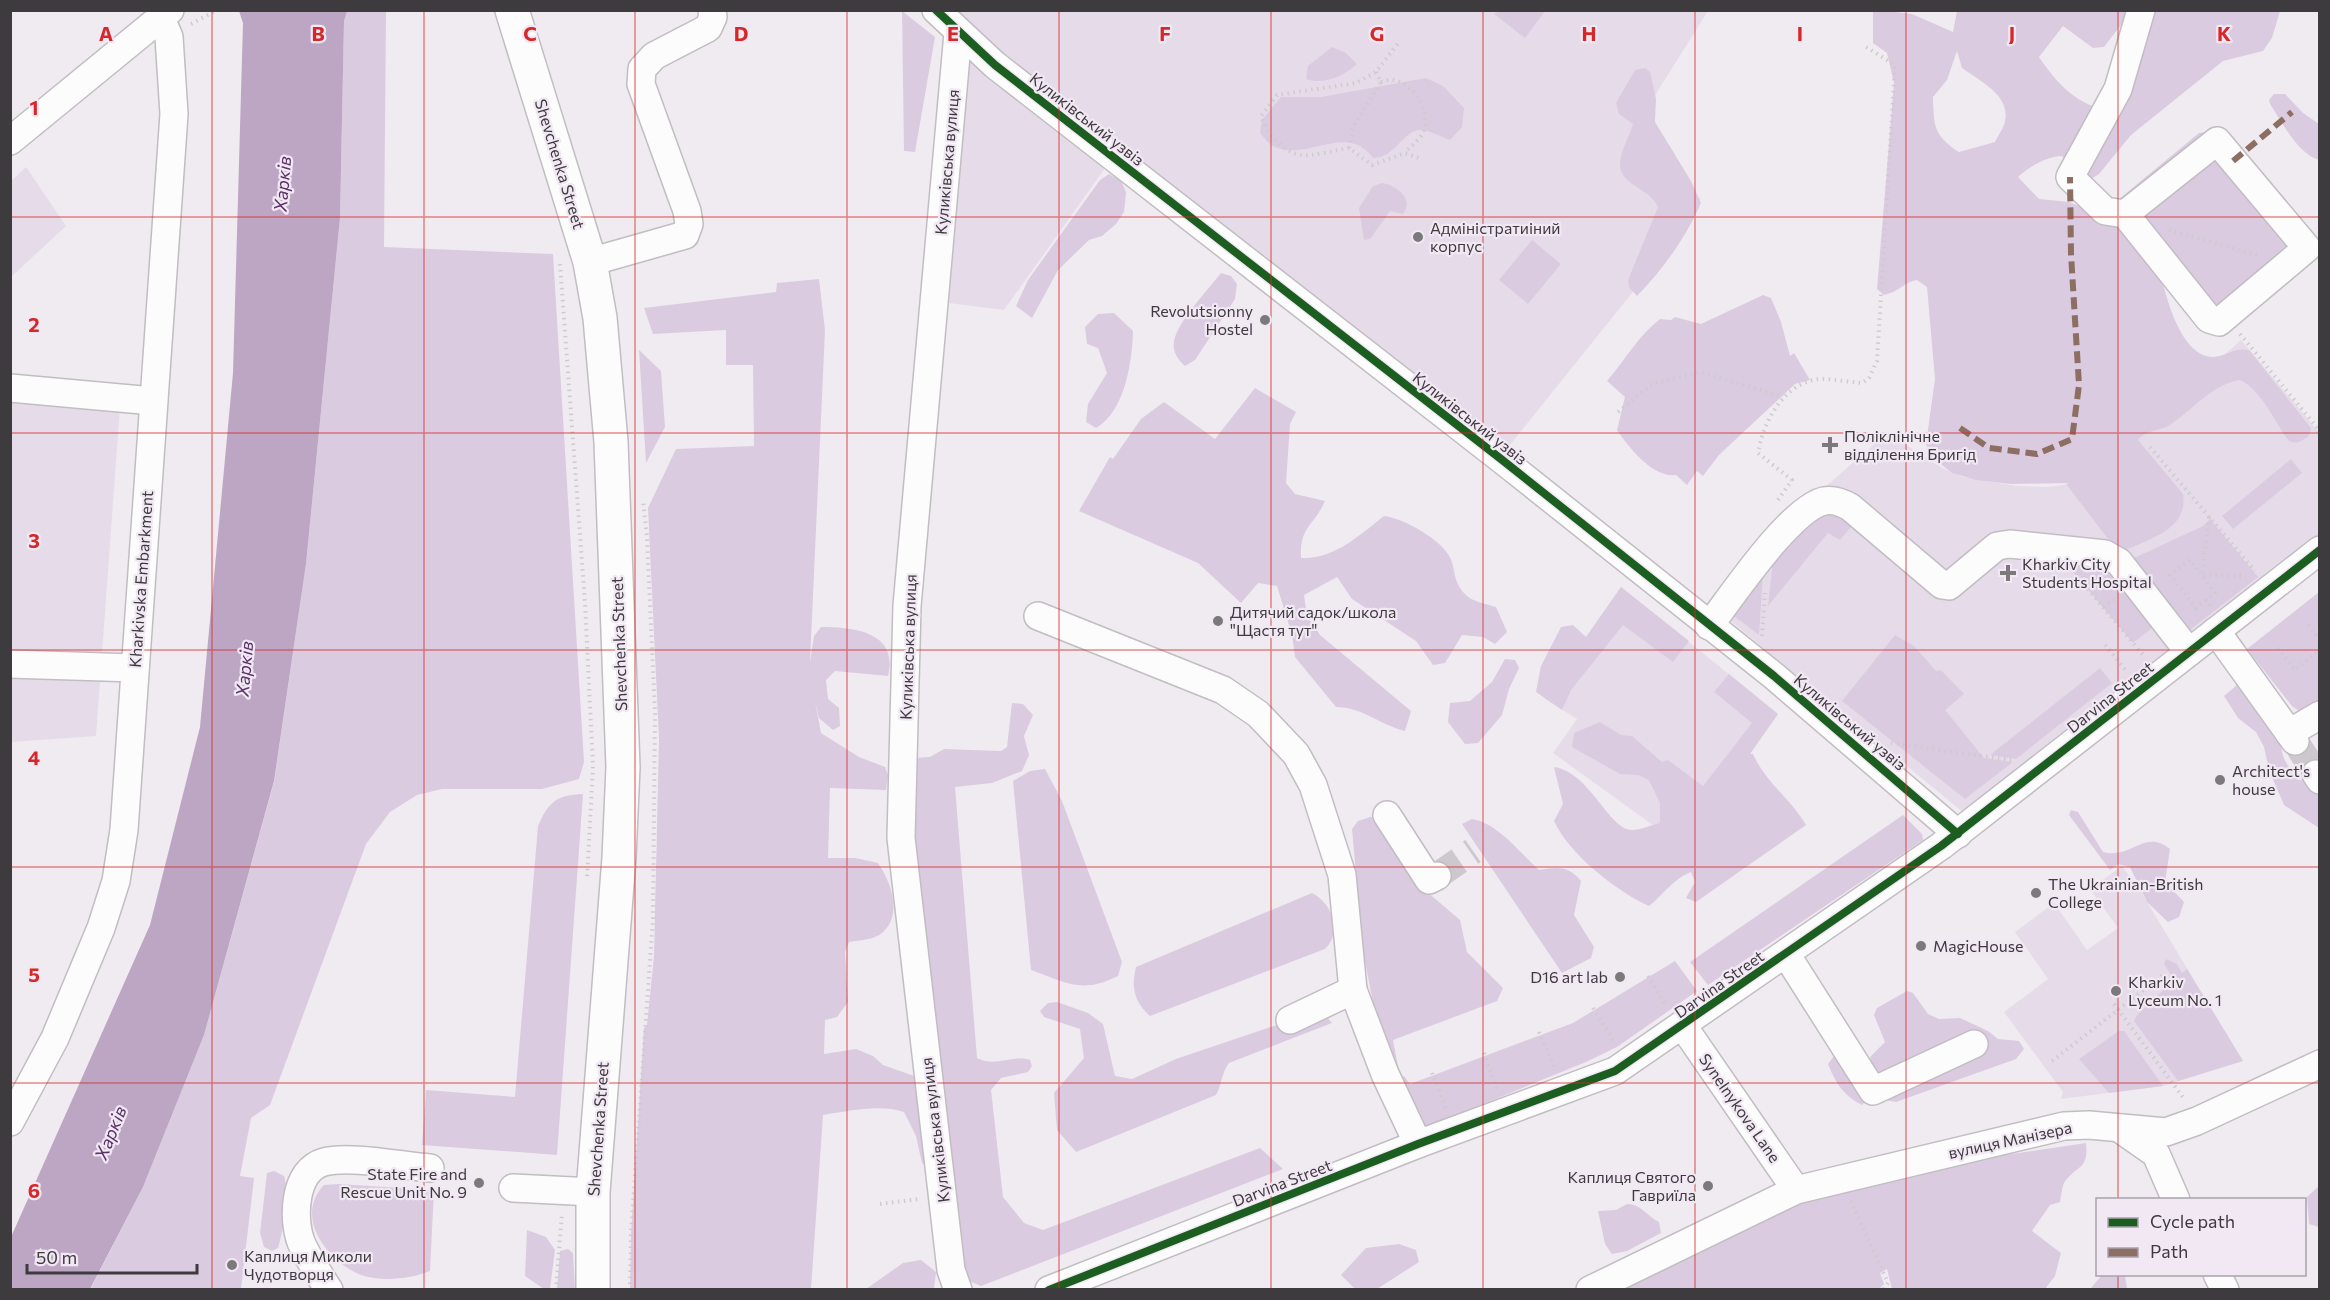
<svg xmlns="http://www.w3.org/2000/svg" width="2330" height="1300" viewBox="0 0 2330 1300" font-family="Commissioner,sans-serif">
	<style>
		.built { fill: #e6dce9 }
		.green { fill: #dbcbe0; fill-rule: evenodd }
		.water { fill: #bda5c4 }
		.lines { fill: none; stroke-linecap: round; stroke-linejoin: round }
		.minor-tunnel { stroke: #ccc8cd; stroke-width: 27; stroke-dasharray: 27 14; stroke-linecap: butt }
		.minor-casing { stroke: #c1bdc2; stroke-width: 30 }
		.major-casing { stroke: #c1bdc2; stroke-width: 36 }
		.path { stroke: #cecbcf; stroke-width: 4; stroke-dasharray: 1.5 4.5; stroke-linecap: butt }
		.minor { stroke: #fdfcfd; stroke-width: 27 }
		.major { stroke: #fdfcfd; stroke-width: 33 }
		.quiet { stroke: #8d6e63; stroke-width: 6; stroke-dasharray: 12 6; stroke-linecap: butt }
		.cycleway-casing { stroke: #f1e8f4; stroke-width: 11 }
		.cycleway { stroke: #1b5e20; stroke-width: 8 }
		.grid { fill: none; stroke: #d62828; stroke-width: 1.5; stroke-opacity: 0.55 }
		.poi-dot { fill: #7c797d; stroke: #f1e8f4; stroke-width: 2 }
		.labels { text-anchor: middle; stroke-width: 4.5; stroke-linejoin: round; paint-order: stroke }
		.street-label { font-size: 16px; fill: #3e3b3f; stroke: #f1e8f4 }
		.poi-label { font-size: 16px; fill: #3e3b3f; stroke: #f1e8f4; text-anchor: start }
		.water-label { font-size: 18px; font-style: italic; fill: #5a3167; stroke: #f1e8f4 }
		.grid-label { font-size: 20px; text-anchor: middle; font-weight: bold; fill: #d62828; stroke: #f1e8f4; stroke-width: 4.5; stroke-linejoin: round; paint-order: stroke }
	</style>
	<rect width="100%" height="100%" fill="#f0ebf1"/>
	<g class="built">
		<polygon points="949,11 1708,11 1637,124 1700,199 1656,263 1506,450 1118,150 1004,310 925,300"/>
		<polygon points="26,167 66,226 11,277 11,181"/>
		<polygon points="2241,340 2319,432 2319,539 1964,813 1715,608 1801,508 1887,433 1944,469 1963,477 2017,486 2046,487 2081,483"/>
		<polygon points="11,396 120,407 96,736 11,742"/>
		<polygon points="1621,587 1778,714 1682,846 1553,753 1577,719 1544,698"/>
		<polygon points="2122,866 2141,892 2243,1061 2163,1086 2061,1099 2063,1092 2004,1012 2048,979 2015,932 2054,903 2087,950 2118,928 2090,889"/>
	</g>
	<g class="green">
		<polygon points="347,11 386,11 384,247 553,254 584,762 579,779 542,789 442,789 417,795 390,812 366,844 270,1105 251,1118 240,1176 254,1178 241,1289 90,1290 143,1187 204,1035 274,782 306,564 340,218 344,21"/>
		<polygon points="902,11 935,37 915,152 904,151"/>
		<polygon points="1500,11 1500,10 1545,11 1525,38 1494,14"/>
		<path d="M1886,11l26,3 41,18 4,-21h169l-2,10 -20,26 -11,1 -30,-22 -24,31c16,24 35,45 63,52l31,-98h147l-8,27 -9,13 -40,10 -92,74 -32,39 -14,9 -23,-27c-14,0 -34,11 -44,21l21,22 30,3 15,6 29,-4 86,-71 21,-3 74,111 -74,75 -60,-46c5,25 21,88 54,87 14,-1 21,-11 36,-6l61,77 -2,8c-6,4 -11,8 -18,6 -8,-2 -26,-51 -51,-62 -28,4 -49,32 -72,46 -10,5 -24,5 -30,14l45,54c6,35 -34,45 -59,57l-9,-3 -49,-64 3,-1 -58,1 -35,-4 -24,-7 -19,-15 -7,-14 9,-65 -8,-92 -10,-7c-13,2 -18,12 -33,15l-7,-6 17,-206 -7,-30 -14,-10v-31zM1957,51l5,17c16,12 49,27 43,53 -1,7 -7,14 -10,21l-36,10c-26,-17 -25,-26 -26,-55l14,-17z"/>
		<path d="M1332,47l14,6 11,11c-14,13 -34,21 -51,15l2,-13z"/>
		<path d="M1645,68l5,4 6,27 -1,23 36,59 10,22c-16,36 -37,65 -64,93l-8,-9 -1,-7 30,-73c-7,-18 -36,-21 -38,-41 -1,-13 10,-30 13,-42l-14,-10 -3,-11 19,-33z"/>
		<path d="M1426,78l17,8 21,22 -2,19 -12,13c-9,-3 -19,-9 -28,-10 -18,-2 -26,28 -49,28 -27,-37 -66,5 -100,-12 -5,-2 -9,-9 -13,-13l2,-13 19,-23h40z"/>
		<path d="M2274,94h11l18,19 16,11v36c-21,-6 -37,-38 -49,-56l-1,-4z"/>
		<polygon points="1109,174 1121,181 1126,192 1124,212 1116,224 1102,236 1089,240 1058,270 1032,318 1016,306 1028,280 1100,180"/>
		<path d="M1382,183c14,2 33,16 21,31l-13,-3 -20,28 -6,1 -5,-32 14,-22z"/>
		<polygon points="1532,240 1561,264 1528,304 1499,280"/>
		<path d="M1221,273l10,3 6,8 -2,15 -40,61 -10,6c-7,-6 -13,-15 -11,-25 4,-20 34,-51 47,-68z"/>
		<path d="M819,279l6,51 -15,332 4,-26 7,-9c33,0 78,5 67,49l-53,-5 -9,9 2,19 11,9 1,18 -7,4 -14,-12 -4,-17 6,32 38,24 26,10 3,8 -2,15 -56,-2 -2,70h27l23,5c12,17 24,49 7,67 -8,10 -24,10 -36,12l-4,10 3,50 -11,15 -12,3 -1,34 32,-5 17,7 10,9 34,12 16,91 -11,-5 -6,-27 -12,-24c-25,-8 -55,-1 -81,3l-12,174 -181,1 1,-56 13,-206 3,-3 7,-69 5,-217 -11,-231 28,-59 78,-3 -1,-81h-27v-35l-73,4 -9,-26 132,-16 1,-9z"/>
		<path d="M1763,295l8,3 10,24 9,34 4,-3 16,27 -15,4 -76,71 -16,21 -6,-5 -10,14 -11,-10c-23,3 -47,-27 -59,-45l8,-33 -18,-16c18,-21 32,-46 53,-62l11,1 4,-3 26,7z"/>
		<path d="M1114,313l19,18c-1,32 -8,80 -37,97l-10,-6 2,-18 19,-31 -9,-25 -11,-4 -2,-17 13,-13z"/>
		<polygon points="639,350 661,371 665,427 646,463"/>
		<path d="M1255,388l41,24 -6,12 -4,59 9,11 30,7c-12,27 -25,24 -24,57 32,2 59,-23 83,-42 19,2 62,25 68,46 3,12 3,23 14,33 7,7 21,9 30,12l11,25 -12,12 -12,-7 -21,-2 -17,28 -12,2 -17,-24 -64,-42 -15,-22 -33,18 3,21 13,19 91,76 -6,20c-25,-6 -43,-24 -69,-24l-41,-50 -3,-22 -15,-49 -19,-3 -17,20 -43,-40 -119,-52 31,-54 3,2 28,-40 23,-17 51,37z"/>
		<polygon points="2291,459 2302,473 2233,529 2222,516"/>
		<polygon points="1823,504 1857,520 1840,540 1828,533 1768,606 1774,551"/>
		<polygon points="2210,519 2258,577 2182,636 2130,563 2134,558 2203,526"/>
		<polygon points="2058,554 2096,557 2161,621 2133,643"/>
		<polygon points="1764,560 1759,635 1725,609"/>
		<polygon points="1621,587 1689,641 1673,662 1623,625 1571,690 1562,710 1536,692 1541,666 1561,627 1573,625 1586,637"/>
		<polygon points="2319,592 2319,706 2303,714 2292,706 2247,649"/>
		<polygon points="1895,635 1914,646 1936,671 1941,670 1964,694 1945,710 1984,758 2013,762 1965,799 1842,701"/>
		<polygon points="1505,659 1515,660 1519,668 1509,689 1502,715 1478,743 1465,744 1448,722 1450,703 1470,701 1492,682"/>
		<polygon points="2100,668 2112,683 2016,759 1990,755"/>
		<path d="M2234,668l50,69c-8,17 5,29 14,43l21,-3v51l-35,-23 -15,-35 -5,-23 -8,-15 -18,-14 -14,-22 12,-10z"/>
		<path d="M1729,674l49,40 -28,40h3c12,28 38,45 53,71l-110,77 -10,-4 9,-16 -4,-10c-18,7 -27,22 -42,34 -33,-15 -80,-52 -95,-85l9,-17 -9,-37c36,5 55,63 78,63 9,0 19,-5 28,-7v-20l-11,-23 -11,-5 -18,-1 -48,-27 2,-14 26,-11 21,13 11,1 30,26 6,-2 35,26 49,-63 -38,-31z"/>
		<path d="M1012,703l11,1 10,11 -9,21 5,19 -7,16 -30,12 -37,4 22,271c18,10 35,-4 53,2l2,6 -4,6 -27,6 -10,12 12,107 21,26 19,7 217,-82 23,21 -302,117 -21,-9 -47,-437 2,-82 15,-1 14,-8 57,2 6,-4z"/>
		<path d="M1045,769l17,32 60,161 -4,14c-36,18 -51,7 -87,-6l-18,-189 17,-10z"/>
		<path d="M583,794l-26,361 -135,-10 4,-55 89,7 23,-271c11,-25 19,-31 45,-32z"/>
		<path d="M2071,810l7,2 25,40c28,8 41,-24 67,-3l-5,33 19,20 -5,15 -11,5 -21,-20 -17,-35 -12,-3 -8,6 -41,-55z"/>
		<polygon points="1903,815 1922,834 1923,840 1708,985 1690,962"/>
		<polygon points="1370,817 1378,818 1426,891 1460,920 1467,952 1503,988 1497,1001 1393,1040 1400,1077 1377,1023 1363,951 1352,829 1358,821"/>
		<path d="M1472,819c27,5 47,33 67,51 19,-3 29,-5 42,11l-7,34 20,32 -3,11 -29,15 -100,-149z"/>
		<path d="M1312,893c20,10 31,39 13,56l-175,67c-16,-14 -19,-29 -14,-49z"/>
		<polygon points="2166,959 2177,964 2182,973 2187,969 2243,1061 2178,1081 2134,1021 2137,1015 2174,980 2164,964"/>
		<polygon points="1675,961 1697,991 1617,1047 1586,1062 1422,1129 1392,1082 1404,1076 1410,1084 1573,1023"/>
		<polygon points="1907,991 1913,993 1928,1014 1939,1019 1960,1018 1988,1031 1998,1039 2019,1041 2024,1049 2016,1059 1896,1102 1879,1099 1870,1057 1885,1042 1874,1015 1877,1008"/>
		<path d="M1057,1002l31,11 15,11 12,52 17,3 44,-20 145,-49 11,13 -103,40c-8,11 -7,21 -13,32l-140,57 -19,-22 -3,-37 30,-35 -4,-29 -36,-12 -4,-6 8,-8z"/>
		<polygon points="2119,1031 2124,1031 2163,1086 2109,1093 2079,1059"/>
		<path d="M1840,1048l28,51 -6,6c-18,-9 -26,-21 -34,-41z"/>
		<path d="M2086,1143c3,28 -10,22 -22,40 -2,4 -3,14 -4,19l-10,3 -18,26 29,22 -6,23 -10,13h-153l-5,-20 -7,4 4,11 -5,5 -281,1 243,-111z"/>
		<path d="M274,1171l10,5c6,17 -1,55 -6,72l-6,3 -8,-4 -4,-14 7,-60z"/>
		<path d="M339,1184l95,6 -4,81c-19,8 -49,11 -69,4 -33,-13 -68,-58 -37,-90z"/>
		<polygon points="2319,1186 2320,1186 2319,1227 2309,1224 2307,1197"/>
		<path d="M1627,1204c14,0 20,12 32,18l2,11 -34,18 -15,3 -7,-10 -7,-33 18,-1z"/>
		<polygon points="527,1230 546,1237 555,1250 550,1289 544,1289 525,1276"/>
		<polygon points="1399,1244 1416,1250 1419,1262 1377,1289 1355,1289 1341,1275 1366,1248"/>
		<polygon points="568,1249 573,1253 575,1289 557,1289 560,1251"/>
		<polygon points="921,1260 936,1272 934,1289 866,1289 903,1263"/>
		<polygon points="2102,1275 2125,1275 2127,1289 2090,1289"/>
	</g>
	<polygon class="water" points="239,11 347,11 344,21 340,218 306,564 274,781 204,1035 143,1187 90,1289 11,1289 11,1237 150,925 200,727 233,373 243,23"/>
	<g class="lines">
		<g class="minor-tunnel">
			<polyline points="2295,741 2316,774"/>
			<polyline points="1437,876 1473,851"/>
		</g>
		<defs>
			<g id="minor">
				<polyline points="936,10 995,65 1501,459 1774,676 1958,834"/>
				<polyline points="10,141 170,10"/>
				<polyline points="2125,214 2217,141 2307,248 2219,322 2209,319 2125,214 2105,211 2070,177 2118,89 2141,10"/>
				<polyline points="590,262 685,235 689,224 687,211 641,84 642,69 654,56 708,28 713,17 712,10"/>
				<polyline points="10,388 153,401"/>
				<polyline points="1038,616 1223,690 1258,714 1296,754 1313,785 1342,875 1353,990 1385,1074 1418,1144"/>
				<path d="M1709,626c23,-30 81,-117 115,-125 9,-2 19,2 26,6l92,78 7,1 48,-40 13,-2 95,10 14,8 70,90"/>
				<polyline points="2216,631 2295,741"/>
				<polyline points="10,664 135,668"/>
				<polyline points="2289,733 2320,715"/>
				<polyline points="2316,774 2320,780"/>
				<polyline points="1387,815 1429,880 1437,876"/>
				<polyline points="1786,954 1873,1091 1974,1044"/>
				<polyline points="1290,1020 1353,990"/>
				<polyline points="1683,1026 1796,1190"/>
				<polyline points="10,1122 55,1038 101,928 116,881 124,830 174,114 169,37 160,16"/>
				<polyline points="2123,1131 2156,1154 2176,1200"/>
				<polyline points="513,1188 593,1192"/>
				<polyline points="2217,1274 2225,1290"/>
				<path d="M329,1290c-10,-16 -21,-31 -28,-48 -9,-24 -7,-72 23,-80 25,-7 78,4 106,6"/>
				<polyline points="958,1290 951,1270 901,838 907,606 958,33"/>
				<polyline points="1049,1290 1418,1144 1615,1071 1941,846 2320,550"/>
				<polyline points="1590,1290 1796,1190 2064,1126 2089,1125 2166,1132 2197,1121 2320,1064"/>
			</g>
			<polyline id="major" points="512,10 590,262 600,318 611,442 623,767 619,858 593,1192 593,1290"/>
		</defs>
		<use href="#minor" class="minor-casing"/>
		<use href="#major" class="major-casing"/>
		<g class="path">
			<polyline points="191,24 217,10"/>
			<polyline points="1376,72 1381,82 1353,127 1349,148 1372,165 1405,153 1419,158"/>
			<path d="M1381,82c26,-12 56,30 40,54 -4,6 -11,11 -16,17"/>
			<path d="M1349,148c-12,2 -39,9 -48,7 -19,-3 -35,-23 -40,-39l16,-21 79,-12 20,-11 23,-30"/>
			<polyline points="2169,230 2260,256"/>
			<polyline points="560,264 585,603 593,766 587,879"/>
			<polyline points="2240,334 2320,431"/>
			<polyline points="1618,412 1652,384 1700,372 1783,397"/>
			<polyline points="2150,447 2255,571"/>
			<path d="M1778,500l14,-20 -34,-27c5,-31 26,-71 62,-74 14,0 29,3 42,4l7,-5 8,-17 18,-296 -32,-20"/>
			<polyline points="2209,517 2202,575 2246,576"/>
			<polyline points="2076,575 2144,656"/>
			<polyline points="2206,600 2196,608 2170,575 2190,560 2215,593 2206,600 2210,606"/>
			<polyline points="2103,607 2118,596"/>
			<polyline points="2308,625 2320,640"/>
			<polyline points="1762,636 1765,593"/>
			<polyline points="2105,645 2128,673"/>
			<polyline points="2278,648 2295,670 2320,649"/>
			<polyline points="1891,743 2011,760"/>
			<polyline points="1648,976 1666,1006"/>
			<polyline points="2114,1004 2185,1100"/>
			<polyline points="1593,1008 1615,1043"/>
			<polyline points="1539,1032 1555,1069"/>
			<polyline points="1484,1053 1497,1089"/>
			<polyline points="2052,1061 2163,975"/>
			<polyline points="1432,1073 1446,1109"/>
			<polyline points="1851,1201 1888,1283 1883,1290"/>
			<polyline points="880,1204 919,1199"/>
			<polyline points="556,1290 562,1213"/>
			<polyline points="630,1290 631,1234 653,918 655,713 647,538 643,500"/>
		</g>
		<use href="#minor" class="minor"/>
		<use href="#major" class="major"/>
		<g class="quiet">
			<polyline points="2233,161 2292,112"/>
			<polyline points="1960,428 1989,448 2037,454 2072,439 2079,385 2071,254 2070,177"/>
		</g>
		<defs>
			<g id="cycleway">
				<polyline points="936,10 995,65 1501,459 1774,676 1958,834"/>
				<polyline points="1049,1290 1418,1144 1615,1071 1941,846 2320,550"/>
			</g>
		</defs>
		<use href="#cycleway" class="cycleway-casing"/>
		<use href="#cycleway" class="cycleway"/>
	</g>
	<path class="grid" d="M212,10v1280M424,10v1280M635,10v1280M847,10v1280M1059,10v1280M1271,10v1280M1483,10v1280M1695,10v1280M1906,10v1280M2118,10v1190M10,217h2310M10,433h2310M10,650h2310M10,867h2310M10,1083h2310M2118,1274v16"/>
	<g class="poi-dot">
		<circle cx="1418" cy="237" r="6"/>
		<circle cx="1265" cy="320" r="6"/>
		<path d="M1827 436h6v6h6v6h-6v6h-6v-6h-6v-6h6z"/>
		<path d="M2005 564h6v6h6v6h-6v6h-6v-6h-6v-6h6z"/>
		<circle cx="1218" cy="621" r="6"/>
		<circle cx="2220" cy="780" r="6"/>
		<circle cx="2036" cy="893" r="6"/>
		<circle cx="1921" cy="946" r="6"/>
		<circle cx="1620" cy="977" r="6"/>
		<circle cx="2116" cy="991" r="6"/>
		<circle cx="479" cy="1183" r="6"/>
		<circle cx="1708" cy="1186" r="6"/>
		<circle cx="232" cy="1265" r="6"/>
	</g>
	<g class="labels">
		<g class="street-label">
			<text transform="translate(1087 119) rotate(38)" y="6">Куликівський узвіз</text>
			<text transform="translate(947 162) rotate(-85)" y="6">Куликівська вулиця</text>
			<text transform="translate(560 164) rotate(73)" y="6">Shevchenka Street</text>
			<text transform="translate(1470 418) rotate(38)" y="6">Куликівський узвіз</text>
			<text transform="translate(141 579) rotate(-86)" y="6">Kharkivska Embarkment</text>
			<text transform="translate(619 644) rotate(-92)" y="6">Shevchenka Street</text>
			<text transform="translate(908 647) rotate(-88)" y="6">Куликівська вулиця</text>
			<text transform="translate(2110 697) rotate(-38)" y="6">Darvina Street</text>
			<text transform="translate(1850 722) rotate(40)" y="6">Куликівський узвіз</text>
			<text transform="translate(1719 984) rotate(-35)" y="6">Darvina Street</text>
			<text transform="translate(1740 1108) rotate(55)" y="6">Synelnykova Lane</text>
			<text transform="translate(598 1129) rotate(-86)" y="6">Shevchenka Street</text>
			<text transform="translate(935 1130) rotate(-97)" y="6">Куликівська вулиця</text>
			<text transform="translate(2010 1140) rotate(-12)" y="6">вулиця Манізера</text>
			<text transform="translate(1282 1183) rotate(-21)" y="6">Darvina Street</text>
		</g>
		<g class="poi-label">
			<text x="1430" y="234">Адміністратиіний<tspan x="1430" dy="18">корпус</tspan></text>
			<text x="1253" y="317" text-anchor="end">Revolutsionny<tspan x="1253" dy="18">Hostel</tspan></text>
			<text x="1844" y="442">Поліклінічне<tspan x="1844" dy="18">відділення Бригід</tspan></text>
			<text x="2022" y="570">Kharkiv City<tspan x="2022" dy="18">Students Hospital</tspan></text>
			<text x="1230" y="618">Дитячий садок/школа<tspan x="1230" dy="18">"Щастя тут"</tspan></text>
			<text x="2232" y="777">Architect's<tspan x="2232" dy="18">house</tspan></text>
			<text x="2048" y="890">The Ukrainian-British<tspan x="2048" dy="18">College</tspan></text>
			<text x="1933" y="952">MagicHouse</text>
			<text x="1608" y="983" text-anchor="end">D16 art lab</text>
			<text x="2128" y="988">Kharkiv<tspan x="2128" dy="18">Lyceum No. 1</tspan></text>
			<text x="467" y="1180" text-anchor="end">State Fire and<tspan x="467" dy="18">Rescue Unit No. 9</tspan></text>
			<text x="1696" y="1183" text-anchor="end">Каплиця Святого<tspan x="1696" dy="18">Гавриїла</tspan></text>
			<text x="244" y="1262">Каплиця Миколи<tspan x="244" dy="18">Чудотворця</tspan></text>
		</g>
		<g class="water-label">
			<text transform="translate(283 184) rotate(-85)" y="6">Харків</text>
			<text transform="translate(245 669) rotate(-85)" y="6">Харків</text>
			<text transform="translate(111 1133) rotate(-68)" y="6">Харків</text>
		</g>
	</g>
	<g class="grid-label">
		<text x="106" y="41">A</text>
		<text x="318" y="41">B</text>
		<text x="530" y="41">C</text>
		<text x="741" y="41">D</text>
		<text x="953" y="41">E</text>
		<text x="1165" y="41">F</text>
		<text x="1377" y="41">G</text>
		<text x="1589" y="41">H</text>
		<text x="1800" y="41">I</text>
		<text x="2012" y="41">J</text>
		<text x="2224" y="41">K</text>
		<text x="34" y="115">1</text>
		<text x="34" y="332">2</text>
		<text x="34" y="548">3</text>
		<text x="34" y="765">4</text>
		<text x="34" y="982">5</text>
		<text x="34" y="1198">6</text>
	</g>
	<rect width="2330" height="1300" fill="none" stroke="#3e3b3f" stroke-width="24"/>
	<rect x="2096" y="1198" width="210" height="78" fill="#f1e8f4" stroke="#a9a3ac" stroke-width="1.5"/>
	<rect x="2108" y="1218" width="30" height="9" fill="#1b5e20" stroke="#a9a3ac" stroke-width="1.5"/>
	<text x="2150" y="1228" font-size="18" fill="#3e3b3f">Cycle path</text>
	<rect x="2108" y="1248" width="30" height="9" fill="#8d6e63" stroke="#a9a3ac" stroke-width="1.5"/>
	<text x="2150" y="1258" font-size="18" fill="#3e3b3f">Path</text>
	<path d="M27 1264v9h170v-9" fill="none" stroke="#3e3b3f" stroke-width="3"/>
	<text x="36" y="1264" font-size="18" fill="#3e3b3f" stroke="#f1e8f4" stroke-width="4.5" paint-order="stroke">50 m</text>
</svg>
